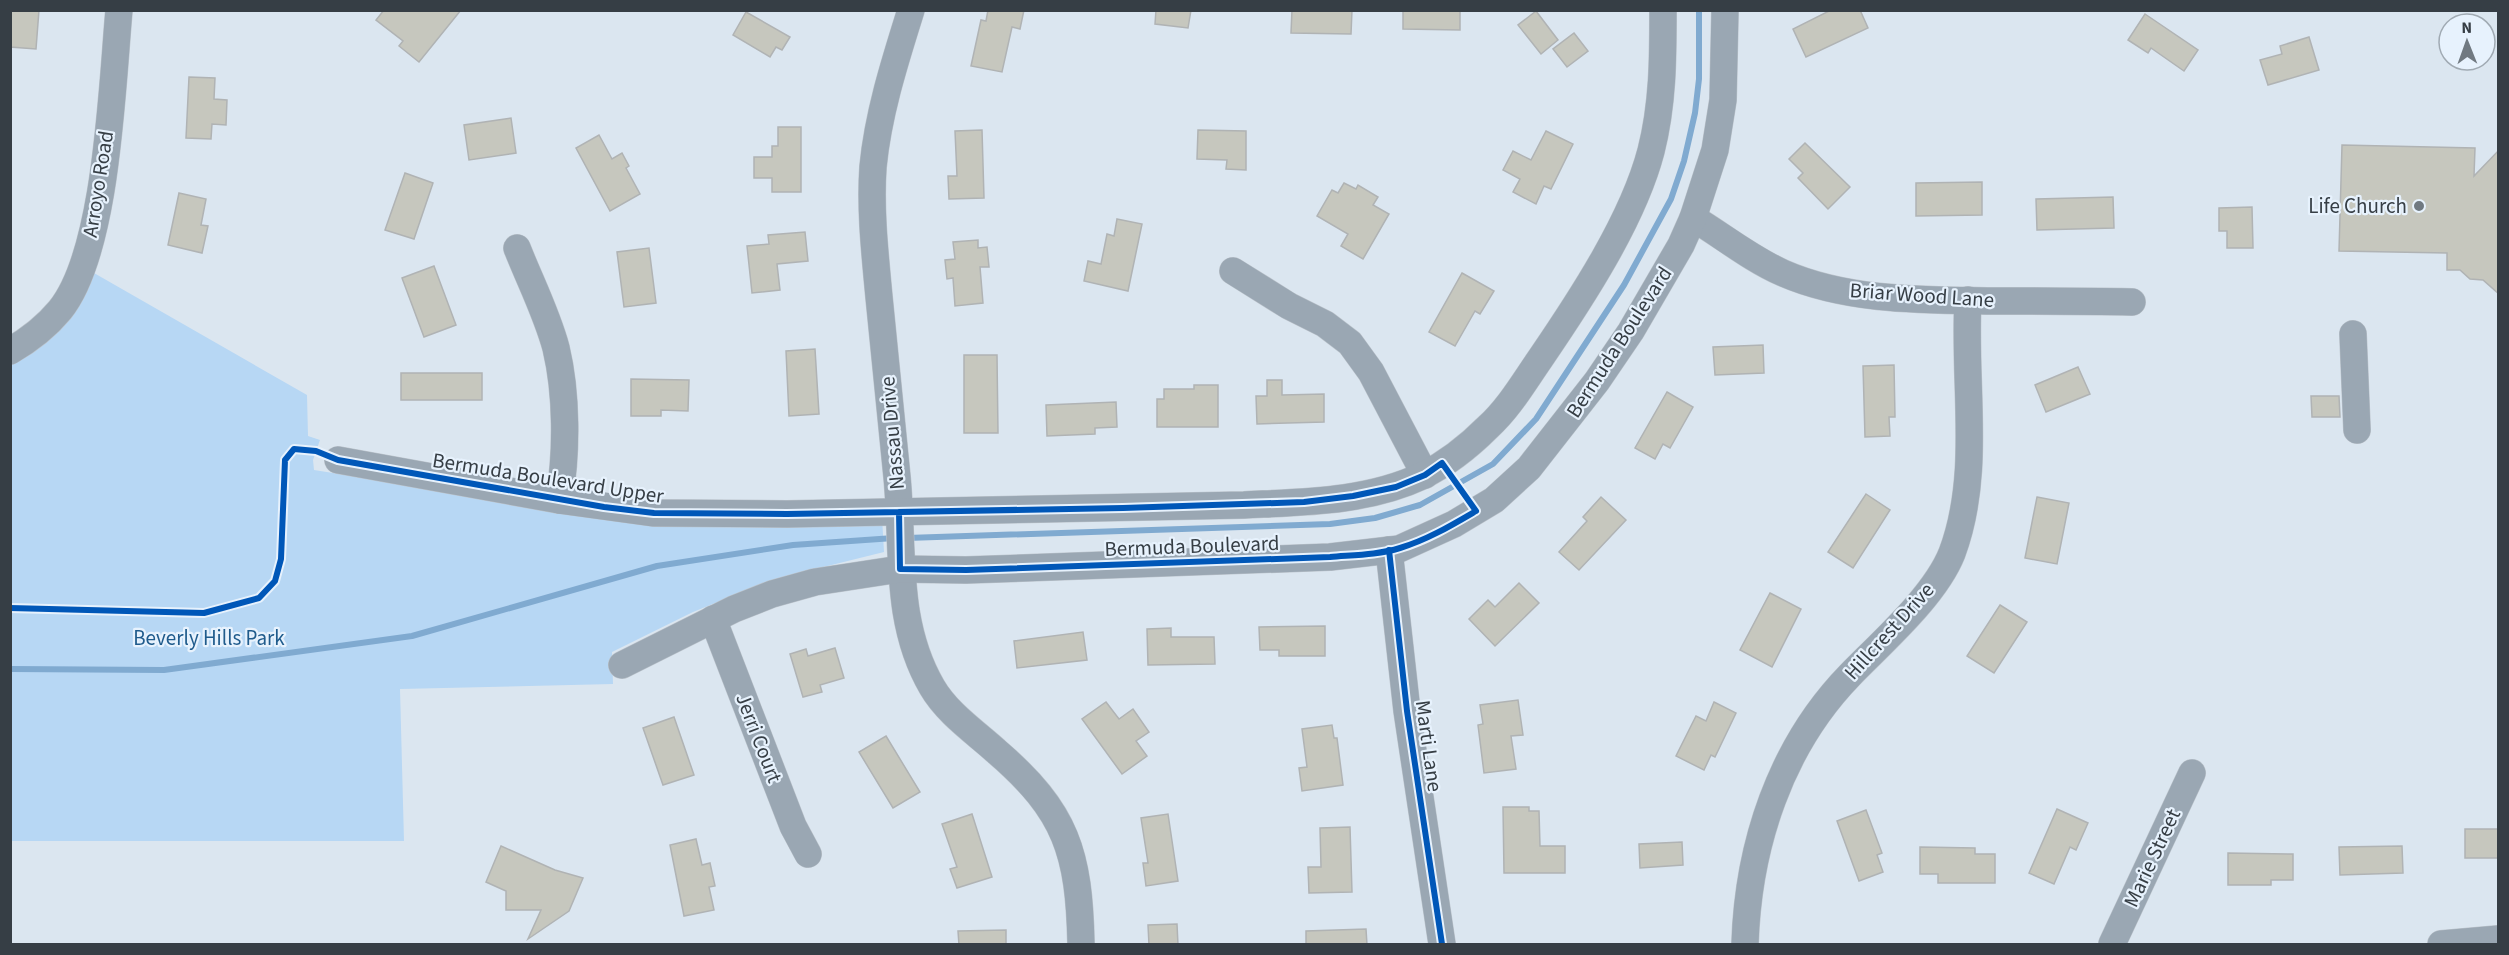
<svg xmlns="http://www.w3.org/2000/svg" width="2509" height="955" viewBox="0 0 2509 955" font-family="'Source Sans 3',sans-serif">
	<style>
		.green { fill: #b7d7f4 }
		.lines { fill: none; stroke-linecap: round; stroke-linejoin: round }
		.stream { stroke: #80aad0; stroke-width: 6 }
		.building { fill: #c6c7be; stroke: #b0b3b4; stroke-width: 1.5 }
		.minor-casing { stroke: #bcc4cc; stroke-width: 28 }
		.minor { stroke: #9aa7b3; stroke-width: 27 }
		.cycleway-casing { stroke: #e7f2fd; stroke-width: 10 }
		.cycleway { stroke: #0057b8; stroke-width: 6 }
		.poi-dot { fill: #707981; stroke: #e7f2fd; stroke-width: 2 }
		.labels { text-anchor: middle; stroke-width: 4.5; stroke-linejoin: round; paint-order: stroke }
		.street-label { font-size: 21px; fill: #363e45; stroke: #e7f2fd }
		.poi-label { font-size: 21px; fill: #363e45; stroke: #e7f2fd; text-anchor: end }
		.park-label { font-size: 21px; fill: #1f5b8c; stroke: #e7f2fd }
	</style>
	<rect width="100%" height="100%" fill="#dbe6f0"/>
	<polygon class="green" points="94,273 307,395 308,436 320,440 313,460 314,470 575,511 882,517 884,552 775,579 693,612 612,652 613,684 400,689 404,841 11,841 11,365 36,348 73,310"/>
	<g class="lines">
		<g class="stream">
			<polyline points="907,538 1330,524 1375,518 1420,505 1493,464 1536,419 1624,285 1671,199 1684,161 1695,113 1699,79 1699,10"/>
			<polyline points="10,669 164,670 412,636 657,566 793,545 894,538"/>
		</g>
	</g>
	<g class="building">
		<polygon points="10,10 39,10 36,49 10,47"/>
		<polygon points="384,10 461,10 419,62 399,46 403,41 376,20"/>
		<polygon points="988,10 1024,10 1020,29 1012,27 1002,72 971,66 981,20 986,21"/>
		<polygon points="1156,10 1191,10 1188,28 1155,24"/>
		<polygon points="1292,10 1352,10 1351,34 1291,33"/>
		<polygon points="1403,10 1460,10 1460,30 1403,29"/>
		<polygon points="1831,10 1860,10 1868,28 1806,57 1793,29"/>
		<polygon points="1536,11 1558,40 1541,54 1518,25"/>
		<polygon points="746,12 790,37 782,50 776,47 770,57 733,35"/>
		<polygon points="2145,14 2198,50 2184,71 2151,48 2148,53 2128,40"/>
		<polygon points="1574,33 1588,51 1567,67 1553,49"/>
		<polygon points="2309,37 2319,70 2268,85 2260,60 2282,54 2280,46"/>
		<polygon points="189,77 215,78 214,99 227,100 226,125 212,124 211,139 186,138"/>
		<polygon points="511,118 516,153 469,160 464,125"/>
		<polygon points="778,127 801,127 801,192 772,192 772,178 754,178 754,157 772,157 772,146 778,146"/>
		<polygon points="982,130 984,198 949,199 948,176 957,176 955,131"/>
		<polygon points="1198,130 1246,131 1246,170 1226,169 1227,160 1197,159"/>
		<polygon points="1546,131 1573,144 1551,189 1544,186 1536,204 1513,192 1520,179 1503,170 1513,151 1531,160"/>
		<polygon points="599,135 612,159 622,153 629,166 626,168 640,194 610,211 576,148"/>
		<polygon points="1805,143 1850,187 1828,209 1798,178 1803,173 1789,159"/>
		<polygon points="2342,145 2475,148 2474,176 2499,150 2499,294 2483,280 2470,279 2460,270 2447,270 2447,253 2339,251"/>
		<polygon points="405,173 433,183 414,239 385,230"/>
		<polygon points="1982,182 1982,215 1916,216 1916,183"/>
		<polygon points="1344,183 1356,189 1358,185 1378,197 1373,205 1389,214 1363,259 1341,246 1348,234 1317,216 1332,190 1338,193"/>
		<polygon points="179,193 206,199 201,225 208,226 202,253 168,245"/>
		<polygon points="2113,197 2114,228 2037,230 2036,199"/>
		<polygon points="2252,207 2253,248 2227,248 2227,231 2219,231 2219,208"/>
		<polygon points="1117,219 1142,224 1128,291 1084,281 1088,261 1101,264 1107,234 1114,236"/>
		<polygon points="805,232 808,261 777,264 780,290 752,293 747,246 769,244 768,235"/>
		<polygon points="978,240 978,248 987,247 989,267 980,267 983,303 955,306 953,278 947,279 945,260 955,259 953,242"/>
		<polygon points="649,248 656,303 624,307 617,252"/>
		<polygon points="434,266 456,325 424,337 402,278"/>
		<polygon points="1462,273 1494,291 1480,314 1475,311 1455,346 1429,332"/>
		<polygon points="1763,345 1764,373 1715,375 1713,347"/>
		<polygon points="815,349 819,414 789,416 786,351"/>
		<polygon points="964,355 997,355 998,433 964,433"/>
		<polygon points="1894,365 1895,417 1889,417 1890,436 1865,437 1863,366"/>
		<polygon points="2078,367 2090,394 2046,412 2035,385"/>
		<rect x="401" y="373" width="81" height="27"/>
		<polygon points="631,379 689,380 688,411 661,410 661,416 631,416"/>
		<polygon points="1267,380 1282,380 1282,395 1324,394 1324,422 1257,424 1256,396 1267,396"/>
		<polygon points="1194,385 1218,385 1218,427 1157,427 1157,399 1164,399 1164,389 1194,389"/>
		<polygon points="1667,392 1693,407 1670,448 1663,444 1655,459 1635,448"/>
		<polygon points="2311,396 2339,396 2340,417 2312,417"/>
		<polygon points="1116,402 1117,427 1095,428 1095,434 1047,436 1046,405"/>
		<polygon points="1866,494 1890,510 1853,568 1828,552"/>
		<polygon points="1601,497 1626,520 1579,570 1559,552 1587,521 1583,517"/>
		<polygon points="2037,497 2069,503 2057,564 2025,558"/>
		<polygon points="1519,583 1539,603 1495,646 1469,619 1488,600 1495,607"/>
		<polygon points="1770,593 1801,609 1772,667 1740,650"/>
		<polygon points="2000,605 2027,622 1994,673 1967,656"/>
		<polygon points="1325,626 1325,656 1279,656 1279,650 1260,650 1259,627"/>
		<polygon points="1171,628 1171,637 1214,637 1215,664 1148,665 1147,629"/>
		<polygon points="1083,632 1087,660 1017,668 1014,641"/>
		<polygon points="835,648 844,678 820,685 822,692 803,697 790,654 806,649 808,656"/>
		<polygon points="1518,700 1523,735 1511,736 1516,769 1484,773 1478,725 1483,724 1480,705"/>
		<polygon points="1106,702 1119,719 1133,709 1149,732 1136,741 1147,756 1122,774 1082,719"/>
		<polygon points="1714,702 1736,713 1715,757 1711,755 1704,770 1676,756 1696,716 1706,721"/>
		<polygon points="674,717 694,775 663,785 643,728"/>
		<polygon points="1332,725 1334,738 1337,738 1343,785 1302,791 1299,768 1307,767 1302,729"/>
		<polygon points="886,736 920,792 893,808 859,752"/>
		<polygon points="1503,807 1529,807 1529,811 1539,811 1540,846 1565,846 1565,873 1504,873"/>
		<polygon points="2057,809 2088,823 2076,850 2070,847 2054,884 2029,873"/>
		<polygon points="1866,810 1882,853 1877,855 1883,872 1859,881 1837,821"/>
		<polygon points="972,814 992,877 957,888 950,869 957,867 942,824"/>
		<polygon points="1168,814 1178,881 1146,886 1143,863 1148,863 1141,818"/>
		<polygon points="1350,827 1352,892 1309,893 1308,867 1321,867 1320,828"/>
		<rect x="2465" y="829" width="34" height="29"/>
		<polygon points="696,839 702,865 710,863 715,886 709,887 714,910 684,916 670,845"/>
		<polygon points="1682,842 1683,865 1640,868 1639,844"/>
		<polygon points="501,846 555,870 583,878 569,911 528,939 541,910 506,910 506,891 486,882"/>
		<polygon points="2402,846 2403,873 2340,875 2339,847"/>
		<polygon points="1920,847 1975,848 1975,854 1995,854 1995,883 1938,883 1938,874 1920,874"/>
		<polygon points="2228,853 2293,854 2293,880 2271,880 2271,885 2228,885"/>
		<polygon points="1177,924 1178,945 1149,945 1148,925"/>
		<polygon points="1366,929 1367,945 1306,945 1306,931"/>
		<polygon points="1006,930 1006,945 959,945 958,931"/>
	</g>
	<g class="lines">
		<defs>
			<g id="minor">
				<path d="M911,10c-16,51 -33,104 -38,157 -3,43 2,87 6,130 6,60 12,120 18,180 7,72 -3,145 35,210 15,26 43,45 64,64 71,61 83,102 85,193"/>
				<path d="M1693,218c30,18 58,41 90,55 64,28 139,27 207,28 48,0 95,0 142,1"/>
				<path d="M517,248c13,33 30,66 39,100 11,46 11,105 3,152"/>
				<polyline points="1233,271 1289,306 1325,324 1350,343 1371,372 1425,475"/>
				<polyline points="2353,334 2357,430"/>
				<path d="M10,351c19,-11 36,-24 50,-41 47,-58 52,-224 59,-300"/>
				<path d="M338,460l221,40 95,13 133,1 457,-9c59,-3 123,-3 178,-29 24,-12 47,-30 66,-49 21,-19 36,-45 52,-68 41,-60 93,-139 111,-208 12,-47 12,-93 12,-141"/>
				<polyline points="1389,550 1407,711 1442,944"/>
				<polyline points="713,619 793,826 808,854"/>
				<polyline points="622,665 734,609 772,594 815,582 900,569 966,570 1330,557 1399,549 1454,524 1494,500 1529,468 1597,381 1631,331 1681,245 1693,218 1715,150 1723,100 1725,10"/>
				<path d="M1745,944c3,-98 35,-197 105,-269 32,-33 85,-79 102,-122 30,-80 11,-169 16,-253"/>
				<polyline points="2112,944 2192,773"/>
				<polyline points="2441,944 2498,939"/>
			</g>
		</defs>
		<use href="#minor" class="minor-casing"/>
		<use href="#minor" class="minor"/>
		<defs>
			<g id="cycleway">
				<polyline points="1389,550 1407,711 1442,944"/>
				<path d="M10,608l194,5 55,-15 16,-17 6,-22 4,-99 9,-11 22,2 22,9 266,47 50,6 133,1 336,-6 181,-6 49,-6 43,-9 29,-12 17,-12 34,48c-24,14 -49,29 -76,37 -22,7 -47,7 -70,9l-364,13 -66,-1 -1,-57"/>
			</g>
		</defs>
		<use href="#cycleway" class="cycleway-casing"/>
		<use href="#cycleway" class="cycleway"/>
	</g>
	<circle class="poi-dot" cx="2419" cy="206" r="6"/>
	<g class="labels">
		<g class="street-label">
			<text transform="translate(98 184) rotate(-81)" y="7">Arroyo Road</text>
			<text transform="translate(1922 295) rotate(4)" y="7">Briar Wood Lane</text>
			<text transform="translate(1619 342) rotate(-57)" y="7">Bermuda Boulevard</text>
			<text transform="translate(892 433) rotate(-95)" y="7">Nassau Drive</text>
			<text transform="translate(548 478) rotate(9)" y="7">Bermuda Boulevard Upper</text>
			<text transform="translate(1192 546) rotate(-2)" y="7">Bermuda Boulevard</text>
			<text transform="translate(1889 631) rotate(-48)" y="7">Hillcrest Drive</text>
			<text transform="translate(759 738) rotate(69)" y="7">Jerri Court</text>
			<text transform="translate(1429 746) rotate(82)" y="7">Marti Lane</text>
			<text transform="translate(2152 858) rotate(-65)" y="7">Marie Street</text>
		</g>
		<g class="poi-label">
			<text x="2407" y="213">Life Church</text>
		</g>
		<g class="park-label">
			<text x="209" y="645">Beverly Hills Park</text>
		</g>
	</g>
	<rect width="2509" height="955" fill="none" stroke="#363e45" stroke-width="24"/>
	<g transform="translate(2467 42) rotate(359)"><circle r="28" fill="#e7f2fd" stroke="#a0aab3" stroke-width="1.5"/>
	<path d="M0-4.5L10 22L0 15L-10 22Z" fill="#707981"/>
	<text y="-9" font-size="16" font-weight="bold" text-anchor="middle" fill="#363e45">N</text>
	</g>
</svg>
